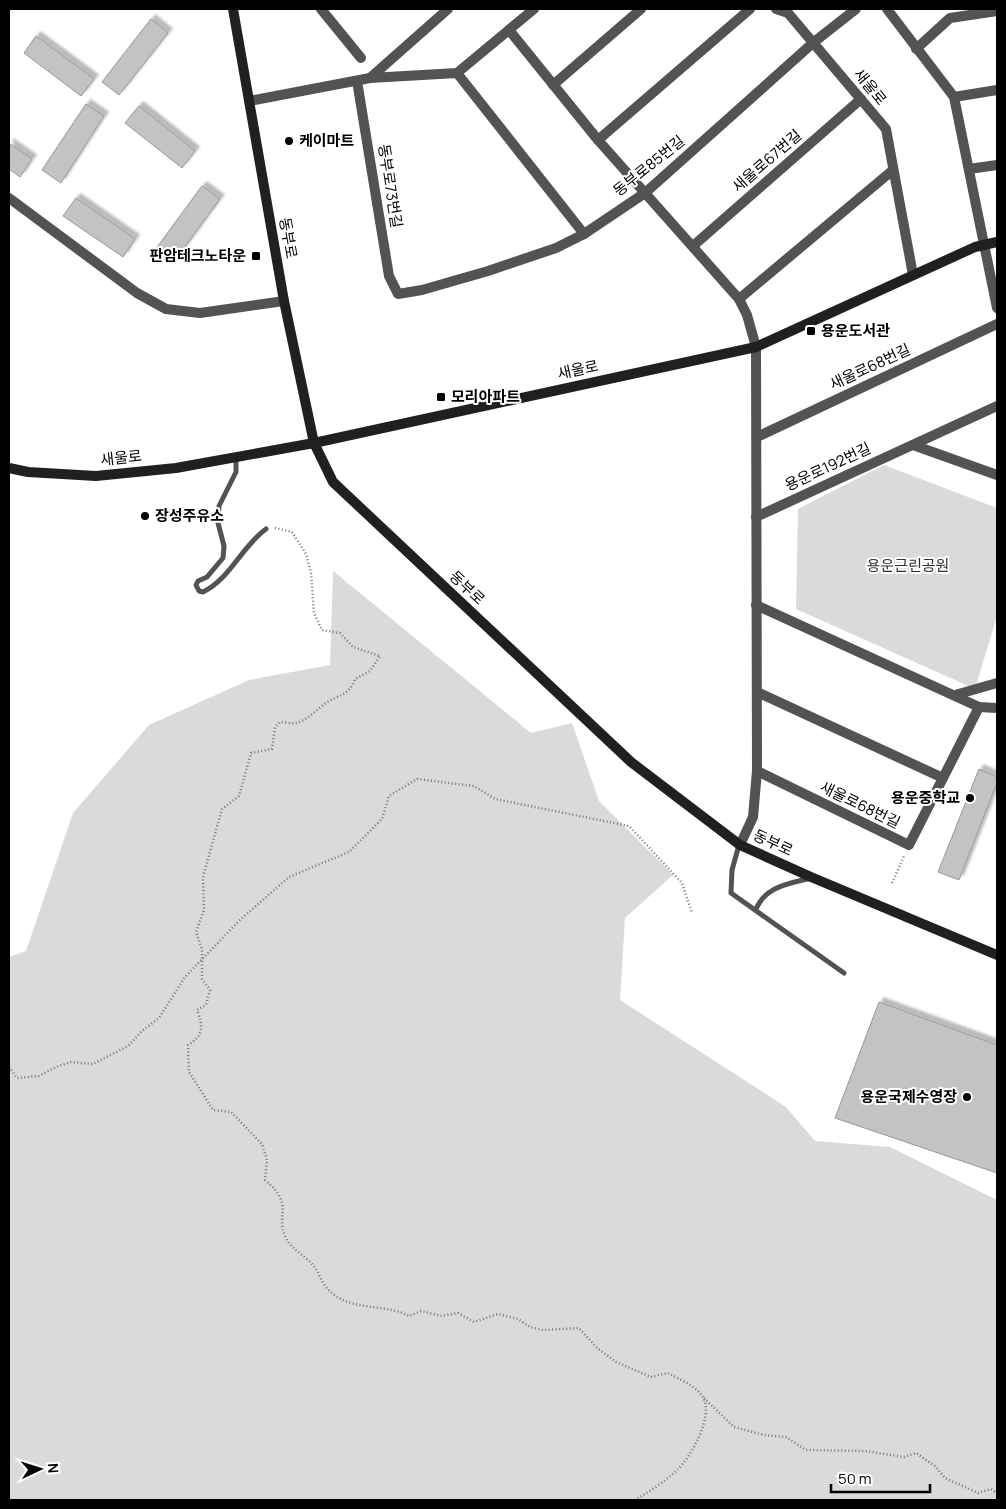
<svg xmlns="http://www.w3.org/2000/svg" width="1006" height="1509" viewBox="0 0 1006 1509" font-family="Manrope,'Noto Sans KR',sans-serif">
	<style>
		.green { fill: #dadada }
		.building { fill: #c3c3c3; stroke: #979797; filter: url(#shadow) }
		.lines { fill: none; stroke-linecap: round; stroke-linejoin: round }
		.path { stroke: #757575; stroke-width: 2.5; stroke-dasharray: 1 2.5; stroke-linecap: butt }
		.lane { stroke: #535353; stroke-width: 5 }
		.street { stroke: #535353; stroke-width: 10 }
		.secondary { stroke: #202020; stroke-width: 10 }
		.poi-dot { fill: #000; stroke: #fff; stroke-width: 2 }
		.labels { text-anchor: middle; stroke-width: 4; stroke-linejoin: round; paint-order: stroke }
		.street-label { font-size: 15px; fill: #000; stroke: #fff }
		.poi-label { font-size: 15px; font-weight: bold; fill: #000; stroke: #fff; text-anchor: start }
		.park-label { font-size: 15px; fill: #313131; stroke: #fff }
	</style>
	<defs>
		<filter id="shadow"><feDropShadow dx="4.5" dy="-4.5" stdDeviation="1" flood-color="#0004"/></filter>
	</defs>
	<rect width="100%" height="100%" fill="#fff"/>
	<g class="green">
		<polygon points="884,465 997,508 997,616 975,689 796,609 798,509"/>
		<polygon points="333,571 531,733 572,723 599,801 673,875 625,918 620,1000 786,1107 815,1141 890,1147 997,1200 997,1500 9,1500 9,957 26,951 73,813 149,725 249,680 330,665"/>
	</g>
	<g class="building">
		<polygon points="151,19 168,33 119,95 102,82"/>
		<polygon points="36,36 94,79 81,96 24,53"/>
		<polygon points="86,104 104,116 61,183 42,170"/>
		<polygon points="139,106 195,151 182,168 125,123"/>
		<polygon points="9,143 32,159 20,177 9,169"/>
		<polygon points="202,186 220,199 173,263 155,250"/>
		<polygon points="76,198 135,239 123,257 63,216"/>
		<polygon points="979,769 997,777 997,783 959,880 938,872"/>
		<polygon points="879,1002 997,1045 997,1173 835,1118"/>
	</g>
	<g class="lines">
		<g class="path">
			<path d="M275,528l17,4 14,22 5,19 3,40 8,17 18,3 13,14 27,9 -10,15 -15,8c-7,18 -16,15 -29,24 -9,6 -18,17 -30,20 -4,1 -11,-1 -16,-1l-5,5 -3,22 -21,4 -12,43 -17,13 -19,68 1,33 -8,22 6,17v30l8,11 -4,15 -9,5c6,16 7,26 -9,35l1,27 24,38 18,2 31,32 5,16 -2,20c31,26 9,33 21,58 5,11 19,18 27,27 6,7 8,17 14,23 21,25 56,14 82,28l12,-5 21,5 16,-3 16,9 24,-8 20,5 12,8 13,3 36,-2 18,20 19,14 35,15 17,-4c11,6 28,13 35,24 11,19 -12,60 -26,73 -12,12 -28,21 -41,30"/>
			<polyline points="892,883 904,856"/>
			<polyline points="9,1067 17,1078 39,1076 56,1067 71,1062 93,1064 128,1046 142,1031 159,1018 185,977 240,920 289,877 349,852 382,819 389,796 417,779 474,786 495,799 629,826 682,883 692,913"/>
			<polyline points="704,1398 734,1427 764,1435 786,1437 806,1450 865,1451 904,1457 916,1453 935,1466 945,1478 978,1493 991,1489 997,1493"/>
		</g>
		<g class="lane">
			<path d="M236,457v15l-17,34 -1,17 6,23 -1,12 -16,19 -9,4 -2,4 3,6 4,1c27,-13 39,-46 63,-63"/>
			<polyline points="739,845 732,870 731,893 844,973"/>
			<path d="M756,909c10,-23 32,-25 55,-31"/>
		</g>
		<g class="street">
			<polyline points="321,9 361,58"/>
			<polyline points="776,9 788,13 886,129 913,275"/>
			<polyline points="887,9 954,97 997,308"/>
			<polyline points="509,30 598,140 739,299 747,315 756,347 757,771 753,817 740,845"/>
			<polyline points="916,49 950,18 997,11"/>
			<polyline points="457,73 584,234"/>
			<polyline points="370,78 448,9"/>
			<polyline points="357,81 389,276 398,294 422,290 488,271 556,248 584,234 645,193 814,42 856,9"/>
			<polyline points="553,85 641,9"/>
			<polyline points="954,97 997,90"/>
			<polyline points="249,101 370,78 457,73 534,9"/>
			<polyline points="598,140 750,9"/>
			<polyline points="969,169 997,165"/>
			<polyline points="9,198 137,293 166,309 200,313 284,301"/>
			<polyline points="693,246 861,99"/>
			<polyline points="739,299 893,170"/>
			<polyline points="757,437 997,324"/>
			<polyline points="913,445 997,475"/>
			<polyline points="756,517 997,406"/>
			<polyline points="756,605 979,707 997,708"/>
			<polyline points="757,692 943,778"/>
			<polyline points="955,695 997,683"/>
			<polyline points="757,771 909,845 979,707"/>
		</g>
		<g class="secondary">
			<polyline points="233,9 284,301 314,443 333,482 631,762 740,845 811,877 997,955"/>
			<polyline points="9,468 28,472 96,476 176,468 314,443 756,347 975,247 997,242"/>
		</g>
	</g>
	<g class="poi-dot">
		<circle cx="289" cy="141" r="5"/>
		<rect x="251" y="251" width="10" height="10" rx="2.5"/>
		<rect x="806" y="326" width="10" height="10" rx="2.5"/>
		<rect x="436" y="392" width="10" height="10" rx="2.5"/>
		<circle cx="145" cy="516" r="5"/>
		<circle cx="970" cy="798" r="5"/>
		<circle cx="967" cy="1097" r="5"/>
	</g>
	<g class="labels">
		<g class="street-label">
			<text transform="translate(870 87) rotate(51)" y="5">새울로</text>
			<text transform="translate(767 161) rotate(-41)" y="5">새울로67번길</text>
			<text transform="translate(649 166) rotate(-39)" y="5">동부로85번길</text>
			<text transform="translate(390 186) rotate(81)" y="5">동부로73번길</text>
			<text transform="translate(288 238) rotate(80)" y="5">동부로</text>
			<text transform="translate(870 367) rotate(-25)" y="5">새울로68번길</text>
			<text transform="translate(578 370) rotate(-12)" y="5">새울로</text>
			<text transform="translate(121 458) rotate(-6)" y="5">새울로</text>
			<text transform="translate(828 467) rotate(-25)" y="5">용운로192번길</text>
			<text transform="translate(467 588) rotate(43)" y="5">동부로</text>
			<text transform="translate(860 805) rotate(26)" y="5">새울로68번길</text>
			<text transform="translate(773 843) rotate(25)" y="5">동부로</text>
		</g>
		<g class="poi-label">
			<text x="299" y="146">케이마트</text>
			<text x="246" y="261" text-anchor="end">판암테크노타운</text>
			<text x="821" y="336">용운도서관</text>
			<text x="451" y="402">모리아파트</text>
			<text x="155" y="521">장성주유소</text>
			<text x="960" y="803" text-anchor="end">용운중학교</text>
			<text x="957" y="1102" text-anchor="end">용운국제수영장</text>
		</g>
		<g class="park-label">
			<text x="908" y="571">용운근린공원</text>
		</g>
	</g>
	<rect width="1006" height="1509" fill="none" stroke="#000000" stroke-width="20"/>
	<g transform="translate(40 1469) rotate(86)" stroke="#ffffff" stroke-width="4" paint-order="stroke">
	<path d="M0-4L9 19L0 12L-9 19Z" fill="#000000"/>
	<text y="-8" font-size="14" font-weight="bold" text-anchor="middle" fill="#000000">N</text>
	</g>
	<path d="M831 1484v8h99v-8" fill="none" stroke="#000000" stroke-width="2.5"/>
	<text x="838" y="1484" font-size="15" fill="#000000" stroke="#ffffff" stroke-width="4" paint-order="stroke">50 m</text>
</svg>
